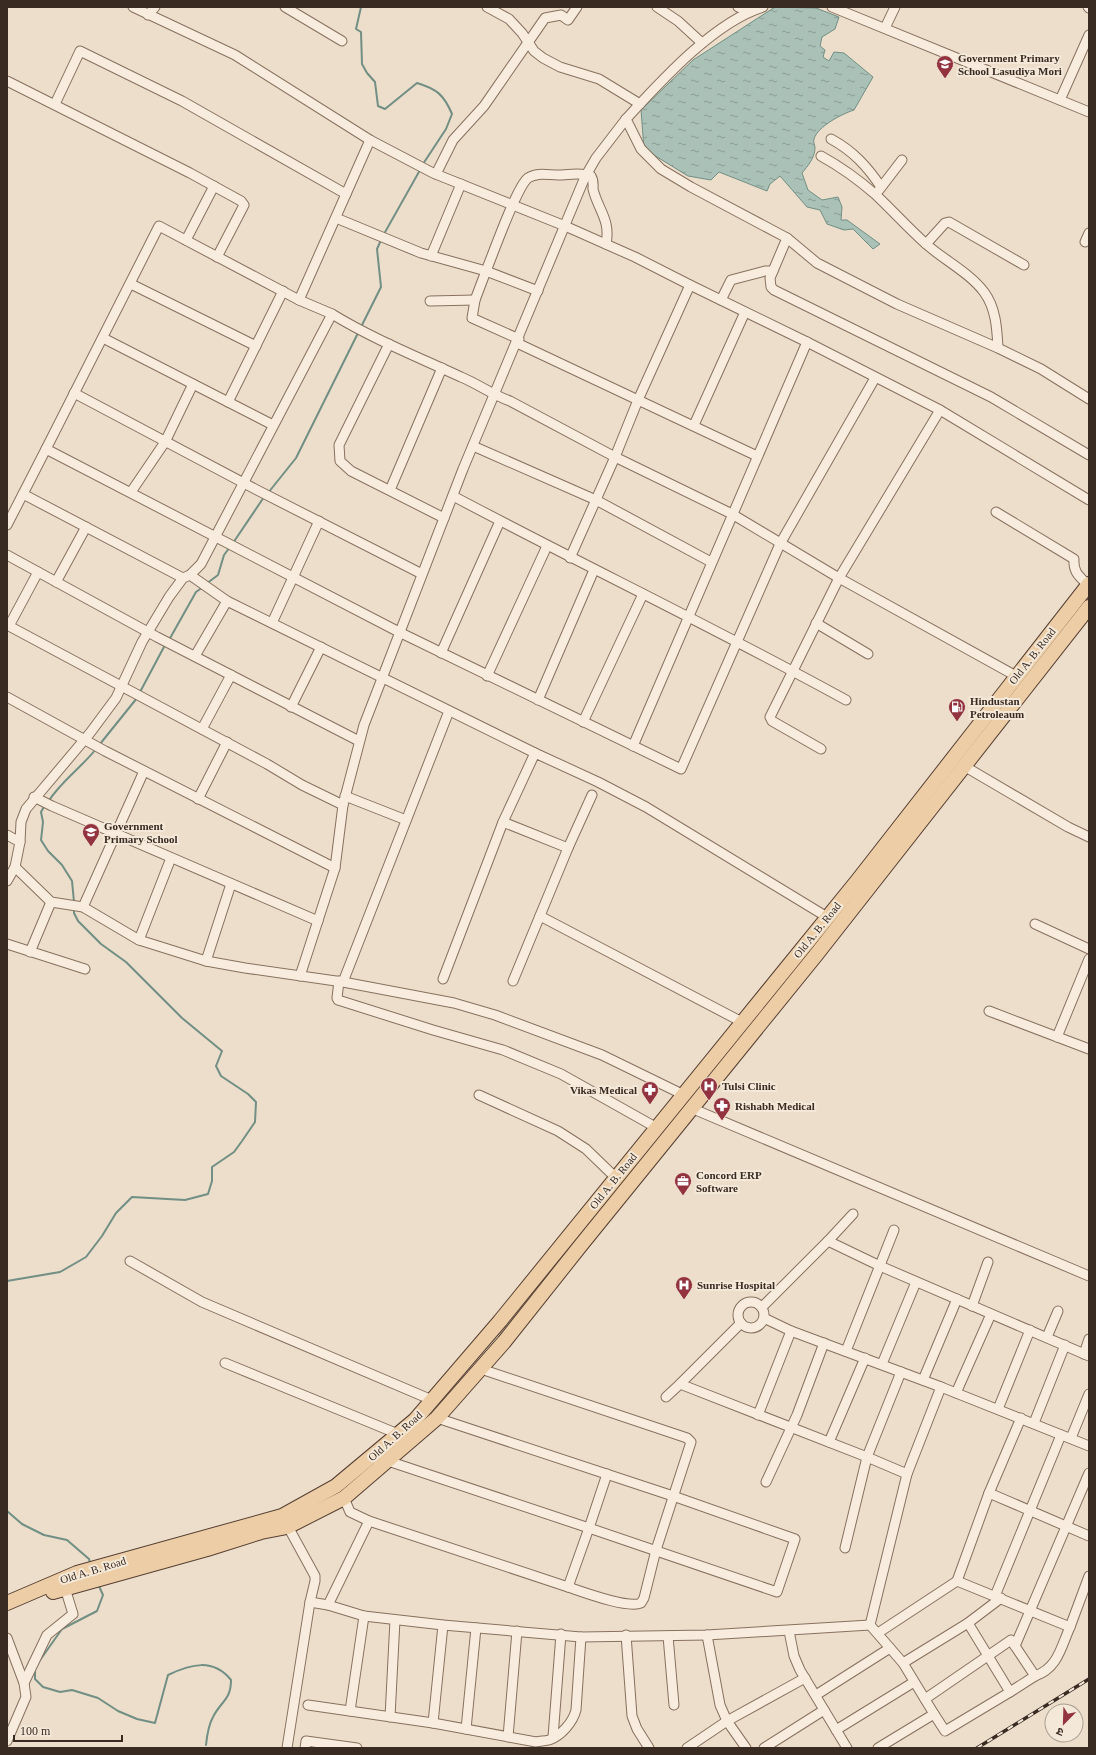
<svg xmlns="http://www.w3.org/2000/svg" width="1096" height="1755" viewBox="0 0 1096 1755" font-family="'Times New Roman','Noto Sans Devanagari',serif">
	<style>
		.water { fill: url(#water-ripples); stroke: #718f84 }
		.lines { fill: none; stroke-linecap: round; stroke-linejoin: round }
		.stream { stroke: #718f84; stroke-width: 2 }
		.minor-casing { stroke: #88705f; stroke-width: 11 }
		.primary-casing { stroke: #563f33; stroke-width: 16 }
		.minor { stroke: #f7ecdd; stroke-width: 9 }
		.primary { stroke: #eccda5; stroke-width: 14 }
		.rail-casing { stroke: #392a22; stroke-width: 3.5 }
		.rail { stroke: #f4e9d9; stroke-width: 2; stroke-dasharray: 6; stroke-linecap: butt }
		.labels { text-anchor: middle; stroke-width: 4; stroke-linejoin: round; paint-order: stroke }
		.poi-label { font-size: 11px; font-weight: bold; fill: #392a22; stroke: #f4e9d9; text-anchor: start }
		.street-label { font-size: 11px; fill: #392a22; stroke: #f4e9d9 }
	</style>
	<defs>
		<pattern id="water-ripples" width="26" height="14" patternUnits="userSpaceOnUse"><rect width="26" height="14" fill="#aac1b7"/><path d="M2 4q2-2 4 0t4 0M15 11q2-2 4 0t4 0" fill="none" stroke="#8b9d94"/></pattern>
	</defs>
	<rect width="100%" height="100%" fill="#ecdeca"/>
	<path class="water" d="M775,7l41,1 23,9 -4,12 -13,8 -2,9 5,4 -2,7 6,4 5,-9 10,1 29,24 -19,33c-12,4 -36,16 -40,29 -1,3 1,6 1,9 0,9 -7,18 -13,25l6,17 14,10 16,-3 4,10 -1,13h6l33,24 -7,5 -20,-20 -9,1 -17,-6 -7,-14 -13,-3 -27,-31 -10,8 -3,7 -48,-19 -8,8 -23,-4 -44,-27 -3,-39 52,-50z"/>
	<g class="lines">
		<g class="stream">
			<path d="M361,7l-5,22 5,3 1,32 5,9 8,9 3,24 7,3 32,-26c20,6 27,12 35,31l-6,15 -23,35"/>
			<polyline points="384,234 420,170"/>
			<polyline points="361,327 381,287 377,249 381,240"/>
			<polyline points="268,493 296,458 359,331"/>
			<polyline points="233,543 264,497"/>
			<polyline points="206,584 218,575 224,555 230,547"/>
			<polyline points="169,640 196,592 203,587"/>
			<polyline points="140,692 165,645"/>
			<polyline points="100,744 137,698"/>
			<path d="M48,802c13,-21 33,-34 48,-53"/>
			<polyline points="45,805 41,812 43,822 41,840 48,851 62,865 72,881 74,902"/>
			<polyline points="7,1281 60,1272 86,1257 102,1236 116,1213 132,1197 185,1200 208,1194 212,1181 212,1167 234,1152 242,1141 255,1122 256,1102 248,1094 221,1076 216,1066 222,1051 182,1018 126,962 101,944 78,921 74,913 74,908"/>
			<polyline points="7,1511 22,1524 44,1535 67,1540 89,1559 90,1563"/>
			<polyline points="38,1663 62,1629 97,1611 103,1595 98,1584"/>
			<path d="M35,1669v10l8,8 17,5 12,-2 26,8 20,13 19,8 18,4 13,-48c23,-11 45,-17 63,5 0,20 -10,21 -18,37 -5,9 -6,18 -7,28"/>
		</g>
		<defs>
			<g id="minor">
				<polyline points="133,7 235,55 370,140"/>
				<polyline points="285,7 342,41"/>
				<polyline points="487,7 509,19 522,33 534,51 543,58 560,67 599,79 640,104"/>
				<polyline points="657,7 678,21 702,43"/>
				<polyline points="738,7 749,12"/>
				<path d="M763,7c-49,15 -102,74 -137,112l15,30 20,20 30,18 96,51 -17,40 1,9 3,3 217,107 98,58"/>
				<polyline points="832,7 1089,112"/>
				<polyline points="1088,7 1089,8"/>
				<polyline points="148,15 155,7"/>
				<polyline points="885,28 895,7"/>
				<polyline points="7,81 190,173 241,201 244,205 243,207 217,257"/>
				<polyline points="1060,100 1089,35"/>
				<polyline points="55,104 80,51 182,101 346,194"/>
				<path d="M831,139c22,12 36,27 50,48"/>
				<path d="M821,156c20,11 38,24 55,39 17,16 32,33 50,49 18,16 44,29 58,48 12,16 13,37 14,56"/>
				<polyline points="436,174 453,140 484,106 545,18 561,15 568,20 577,7"/>
				<polyline points="879,190 902,160"/>
				<polyline points="336,218 421,253 486,271 475,300 472,318 519,339"/>
				<polyline points="787,238 817,263 897,304 998,348 1041,369 1089,399"/>
				<polyline points="186,240 214,186"/>
				<polyline points="1085,242 1089,233"/>
				<polyline points="926,244 945,223 949,222 1024,265"/>
				<polyline points="431,256 461,184"/>
				<polyline points="131,284 256,346"/>
				<path d="M538,291l-52,-20c7,-17 31,-85 42,-93 9,-6 20,-3 30,-3 11,0 22,-3 33,1 3,5 2,8 2,13 5,21 18,31 13,55"/>
				<polyline points="299,300 159,226 46,449 399,632 681,769 780,544 875,378"/>
				<polyline points="721,300 731,280 765,271 773,271"/>
				<polyline points="430,301 475,300"/>
				<polyline points="332,314 299,300 370,140 433,173 565,226 635,257 690,285 807,342 940,410 1089,500"/>
				<polyline points="103,338 273,425"/>
				<polyline points="517,343 638,400 690,285"/>
				<polyline points="389,344 339,445 340,461 351,471 444,518"/>
				<polyline points="74,393 257,490 422,574"/>
				<polyline points="228,402 283,291"/>
				<polyline points="694,425 745,312"/>
				<polyline points="473,446 596,500 711,562"/>
				<polyline points="390,490 442,368"/>
				<polyline points="131,492 165,442 193,384"/>
				<polyline points="23,494 183,578"/>
				<path d="M453,496c130,69 264,133 393,204"/>
				<path d="M996,512l78,47c-1,13 5,17 14,26"/>
				<polyline points="7,525 46,449"/>
				<polyline points="7,555 157,637 359,741"/>
				<polyline points="570,558 615,457 638,400 757,456"/>
				<polyline points="38,572 9,626 267,764 302,785 343,805"/>
				<polyline points="190,575 227,601"/>
				<polyline points="56,582 86,527"/>
				<polyline points="272,623 319,521"/>
				<polyline points="816,623 868,654"/>
				<polyline points="441,653 500,521"/>
				<polyline points="195,656 227,601 535,753"/>
				<polyline points="487,676 547,546"/>
				<polyline points="7,697 105,751 335,868"/>
				<polyline points="538,700 594,570"/>
				<polyline points="291,707 321,647"/>
				<polyline points="583,722 643,594"/>
				<polyline points="202,729 231,675"/>
				<polyline points="633,746 807,342"/>
				<polyline points="821,749 772,721 770,717 839,578 940,410"/>
				<polyline points="964,766 1068,827 1089,837"/>
				<polyline points="592,795 568,848 503,822 535,753 598,782 646,807 827,917"/>
				<polyline points="345,796 406,820"/>
				<polyline points="34,797 52,806 318,921"/>
				<polyline points="198,799 227,742"/>
				<polyline points="7,835 20,842"/>
				<polyline points="7,881 15,867"/>
				<polyline points="83,907 144,771"/>
				<polyline points="540,916 742,1022"/>
				<polyline points="1035,924 1089,949"/>
				<polyline points="139,940 171,858"/>
				<polyline points="7,944 85,969"/>
				<polyline points="30,952 51,902"/>
				<polyline points="206,961 231,884"/>
				<polyline points="300,976 335,868 343,805 364,725 463,469 585,177 596,158 626,119"/>
				<polyline points="443,979 503,822"/>
				<polyline points="339,981 337,998 338,1000 433,1030 503,1050 561,1074 657,1128"/>
				<polyline points="513,981 568,848"/>
				<polyline points="343,982 449,711"/>
				<polyline points="989,1011 1089,1049"/>
				<polyline points="1057,1037 1089,959"/>
				<polyline points="479,1095 558,1131 586,1149 616,1178"/>
				<path d="M684,1095l-82,-40 -107,-40 -41,-12 -111,-21 -98,-14 -39,-7 -67,-21 -56,-33 -32,-5 -36,-35 5,-25 1,-20 5,-13 64,-76 26,-35 26,-56 27,-45 14,-19 7,-3 11,-11 131,-250c41,25 86,43 129,63 17,7 32,18 49,24l105,56 117,57 107,64 177,98"/>
				<polyline points="691,1108 1089,1276"/>
				<polyline points="828,1241 853,1214"/>
				<polyline points="130,1261 202,1302 432,1400"/>
				<circle cx="751" cy="1315" r="13"/>
				<polyline points="972,1306 988,1262"/>
				<polyline points="762,1307 828,1241 880,1266 1089,1356"/>
				<polyline points="764,1318 791,1331 941,1387 907,1474 870,1625 903,1663"/>
				<polyline points="741,1323 680,1384 867,1457 907,1474"/>
				<polyline points="1047,1337 1058,1311"/>
				<polyline points="846,1351 894,1230"/>
				<polyline points="1084,1354 1089,1339"/>
				<polyline points="225,1363 398,1434"/>
				<polyline points="882,1364 916,1282"/>
				<path d="M481,1369l206,69 4,4 -35,108 -12,48 -3,5c-13,6 -58,-11 -73,-16"/>
				<polyline points="923,1380 957,1299"/>
				<polyline points="941,1387 1089,1446"/>
				<polyline points="956,1393 991,1314"/>
				<polyline points="666,1397 680,1384"/>
				<polyline points="998,1409 1030,1330"/>
				<polyline points="758,1415 791,1331"/>
				<polyline points="1034,1423 1065,1345"/>
				<polyline points="1071,1438 1089,1394"/>
				<polyline points="829,1442 865,1358"/>
				<polyline points="388,1461 589,1528 607,1474"/>
				<polyline points="766,1482 797,1415 824,1343"/>
				<polyline points="989,1493 1021,1418"/>
				<polyline points="344,1498 350,1512 369,1521 568,1587 589,1528 777,1592 795,1539 673,1496 437,1418"/>
				<polyline points="286,1523 315,1576 315,1581 310,1602 287,1748"/>
				<polyline points="1089,1536 989,1493 957,1581 1070,1627 1089,1576"/>
				<polyline points="845,1548 867,1457 901,1372"/>
				<polyline points="995,1596 1061,1435"/>
				<polyline points="310,1602 328,1605 364,1616 443,1625 581,1637 707,1635 870,1625"/>
				<polyline points="328,1605 369,1521"/>
				<polyline points="789,1631 794,1656 800,1670 847,1748"/>
				<polyline points="878,1633 957,1581"/>
				<polyline points="626,1635 632,1716 637,1729 649,1748"/>
				<polyline points="707,1635 720,1705 727,1721 746,1748"/>
				<polyline points="668,1636 674,1705"/>
				<polyline points="7,1638 24,1683 26,1697 7,1741"/>
				<polyline points="1015,1646 1089,1473"/>
				<path d="M1035,1676c23,-8 26,-29 35,-49"/>
				<polyline points="24,1683 47,1635 73,1614 65,1588"/>
				<polyline points="816,1695 890,1648"/>
				<polyline points="925,1699 1011,1640 1035,1676 1010,1692"/>
				<path d="M308,1705l125,18 103,19c4,-1 9,-1 13,-2 12,-4 24,-18 27,-30l5,-73"/>
				<polyline points="350,1711 364,1616"/>
				<polyline points="934,1714 945,1731 1010,1692 968,1623"/>
				<polyline points="390,1717 395,1620"/>
				<polyline points="433,1723 443,1625"/>
				<polyline points="466,1729 476,1628"/>
				<polyline points="836,1730 914,1682"/>
				<polyline points="508,1737 517,1631"/>
				<polyline points="553,1737 561,1634"/>
				<polyline points="305,1748 306,1741 357,1748"/>
				<polyline points="687,1748 727,1721 805,1678"/>
				<polyline points="764,1748 824,1710"/>
				<polyline points="878,1748 934,1714 903,1663 968,1623 1001,1598"/>
			</g>
			<g id="primary">
				<polyline points="53,1592 207,1549 261,1532 287,1527 344,1498 437,1418 504,1342 581,1245 816,955 1089,607"/>
				<polyline points="7,1603 77,1573 282,1516 336,1486 415,1420 500,1321 858,880 1089,584"/>
			</g>
		</defs>
		<use href="#minor" class="minor-casing"/>
		<use href="#primary" class="primary-casing"/>
		<use href="#minor" class="minor"/>
		<use href="#primary" class="primary"/>
		<defs>
			<polyline id="rail" points="977,1748 1089,1679"/>
		</defs>
		<use href="#rail" class="rail-casing"/>
		<use href="#rail" class="rail"/>
	</g>
	<defs>
		<symbol id="school-pin" viewBox="-11 -11 22 30"><path d="M0 17L-7.5 6A9.5 9.5 0 1 1 7.5 6Z" fill="#933340" stroke="#f4e9d9"/><path d="M0-5L7-2L0 1L-7-2ZM-4 1L0 2.5L4 1V4Q0 6-4 4Z" fill="#fff"/></symbol>
		<symbol id="fuel-pin" viewBox="-11 -11 22 30"><path d="M0 17L-7.5 6A9.5 9.5 0 1 1 7.5 6Z" fill="#933340" stroke="#f4e9d9"/><path d="M-5.5-6h7V0h2V4h1.3V-2.5L3-4.5l.8-.8L6-3V5H2.5V1h-1V6h-7ZM-4.2-4.7v3.2H.2V-4.7Z" fill="#fff"/></symbol>
		<symbol id="hospital-pin" viewBox="-11 -11 22 30"><path d="M0 17L-7.5 6A9.5 9.5 0 1 1 7.5 6Z" fill="#933340" stroke="#f4e9d9"/><path d="M-5-5h3v3.5h4V-5h3V5h-3V1.5h-4V5h-3Z" fill="#fff"/></symbol>
		<symbol id="pharmacy-pin" viewBox="-11 -11 22 30"><path d="M0 17L-7.5 6A9.5 9.5 0 1 1 7.5 6Z" fill="#933340" stroke="#f4e9d9"/><path d="M-2-6h4v4h4v4h-4v4h-4v-4h-4v-4h4Z" fill="#fff"/></symbol>
		<symbol id="office-pin" viewBox="-11 -11 22 30"><path d="M0 17L-7.5 6A9.5 9.5 0 1 1 7.5 6Z" fill="#933340" stroke="#f4e9d9"/><path d="M-6-3h4V-5.5h4V-3h4V5H-6ZM-1-4.5V-3h2v-1.5ZM-6 0V1H6V0Z" fill="#fff"/></symbol>
	</defs>
	<g fill-rule="evenodd">
		<use href="#school-pin" x="935" y="54" width="20" height="27"/>
		<use href="#fuel-pin" x="947" y="697" width="20" height="27"/>
		<use href="#school-pin" x="81" y="822" width="20" height="27"/>
		<use href="#hospital-pin" x="699" y="1076" width="20" height="27"/>
		<use href="#pharmacy-pin" x="640" y="1080" width="20" height="27"/>
		<use href="#pharmacy-pin" x="712" y="1096" width="20" height="27"/>
		<use href="#office-pin" x="673" y="1171" width="20" height="27"/>
		<use href="#hospital-pin" x="674" y="1275" width="20" height="27"/>
	</g>
	<g class="labels">
		<g class="poi-label">
			<text x="958" y="62">Government Primary<tspan x="958" dy="13">School Lasudiya Mori</tspan></text>
			<text x="970" y="705">Hindustan<tspan x="970" dy="13">Petroleaum</tspan></text>
			<text x="104" y="830">Government<tspan x="104" dy="13">Primary School</tspan></text>
			<text x="722" y="1090">Tulsi Clinic</text>
			<text x="637" y="1094" text-anchor="end">Vikas Medical</text>
			<text x="735" y="1110">Rishabh Medical</text>
			<text x="696" y="1179">Concord ERP<tspan x="696" dy="13">Software</tspan></text>
			<text x="697" y="1289">Sunrise Hospital</text>
		</g>
		<g class="street-label">
			<text transform="translate(1032 656) rotate(-52)" y="4">Old A. B. Road</text>
			<text transform="translate(817 930) rotate(-51)" y="4">Old A. B. Road</text>
			<text transform="translate(613 1181) rotate(-51)" y="4">Old A. B. Road</text>
			<text transform="translate(395 1436) rotate(-42)" y="4">Old A. B. Road</text>
			<text transform="translate(93 1570) rotate(-17)" y="4">Old A. B. Road</text>
		</g>
	</g>
	<rect width="1096" height="1755" fill="none" stroke="#392a22" stroke-width="16"/>
	<g transform="translate(1064 1723) rotate(203)"><circle r="19" fill="#f4e9d9" stroke="#a99d90"/>
	<path d="M0-3L7 15L0 10L-7 15Z" fill="#933340"/>
	<text y="-6" font-size="11" font-weight="bold" text-anchor="middle" fill="#392a22">उ</text>
	</g>
	<path d="M14 1735v6h108v-6" fill="none" stroke="#392a22" stroke-width="2"/>
	<text x="20" y="1735" font-size="12" fill="#392a22" stroke="#f4e9d9" stroke-width="3" paint-order="stroke">100 m</text>
</svg>
